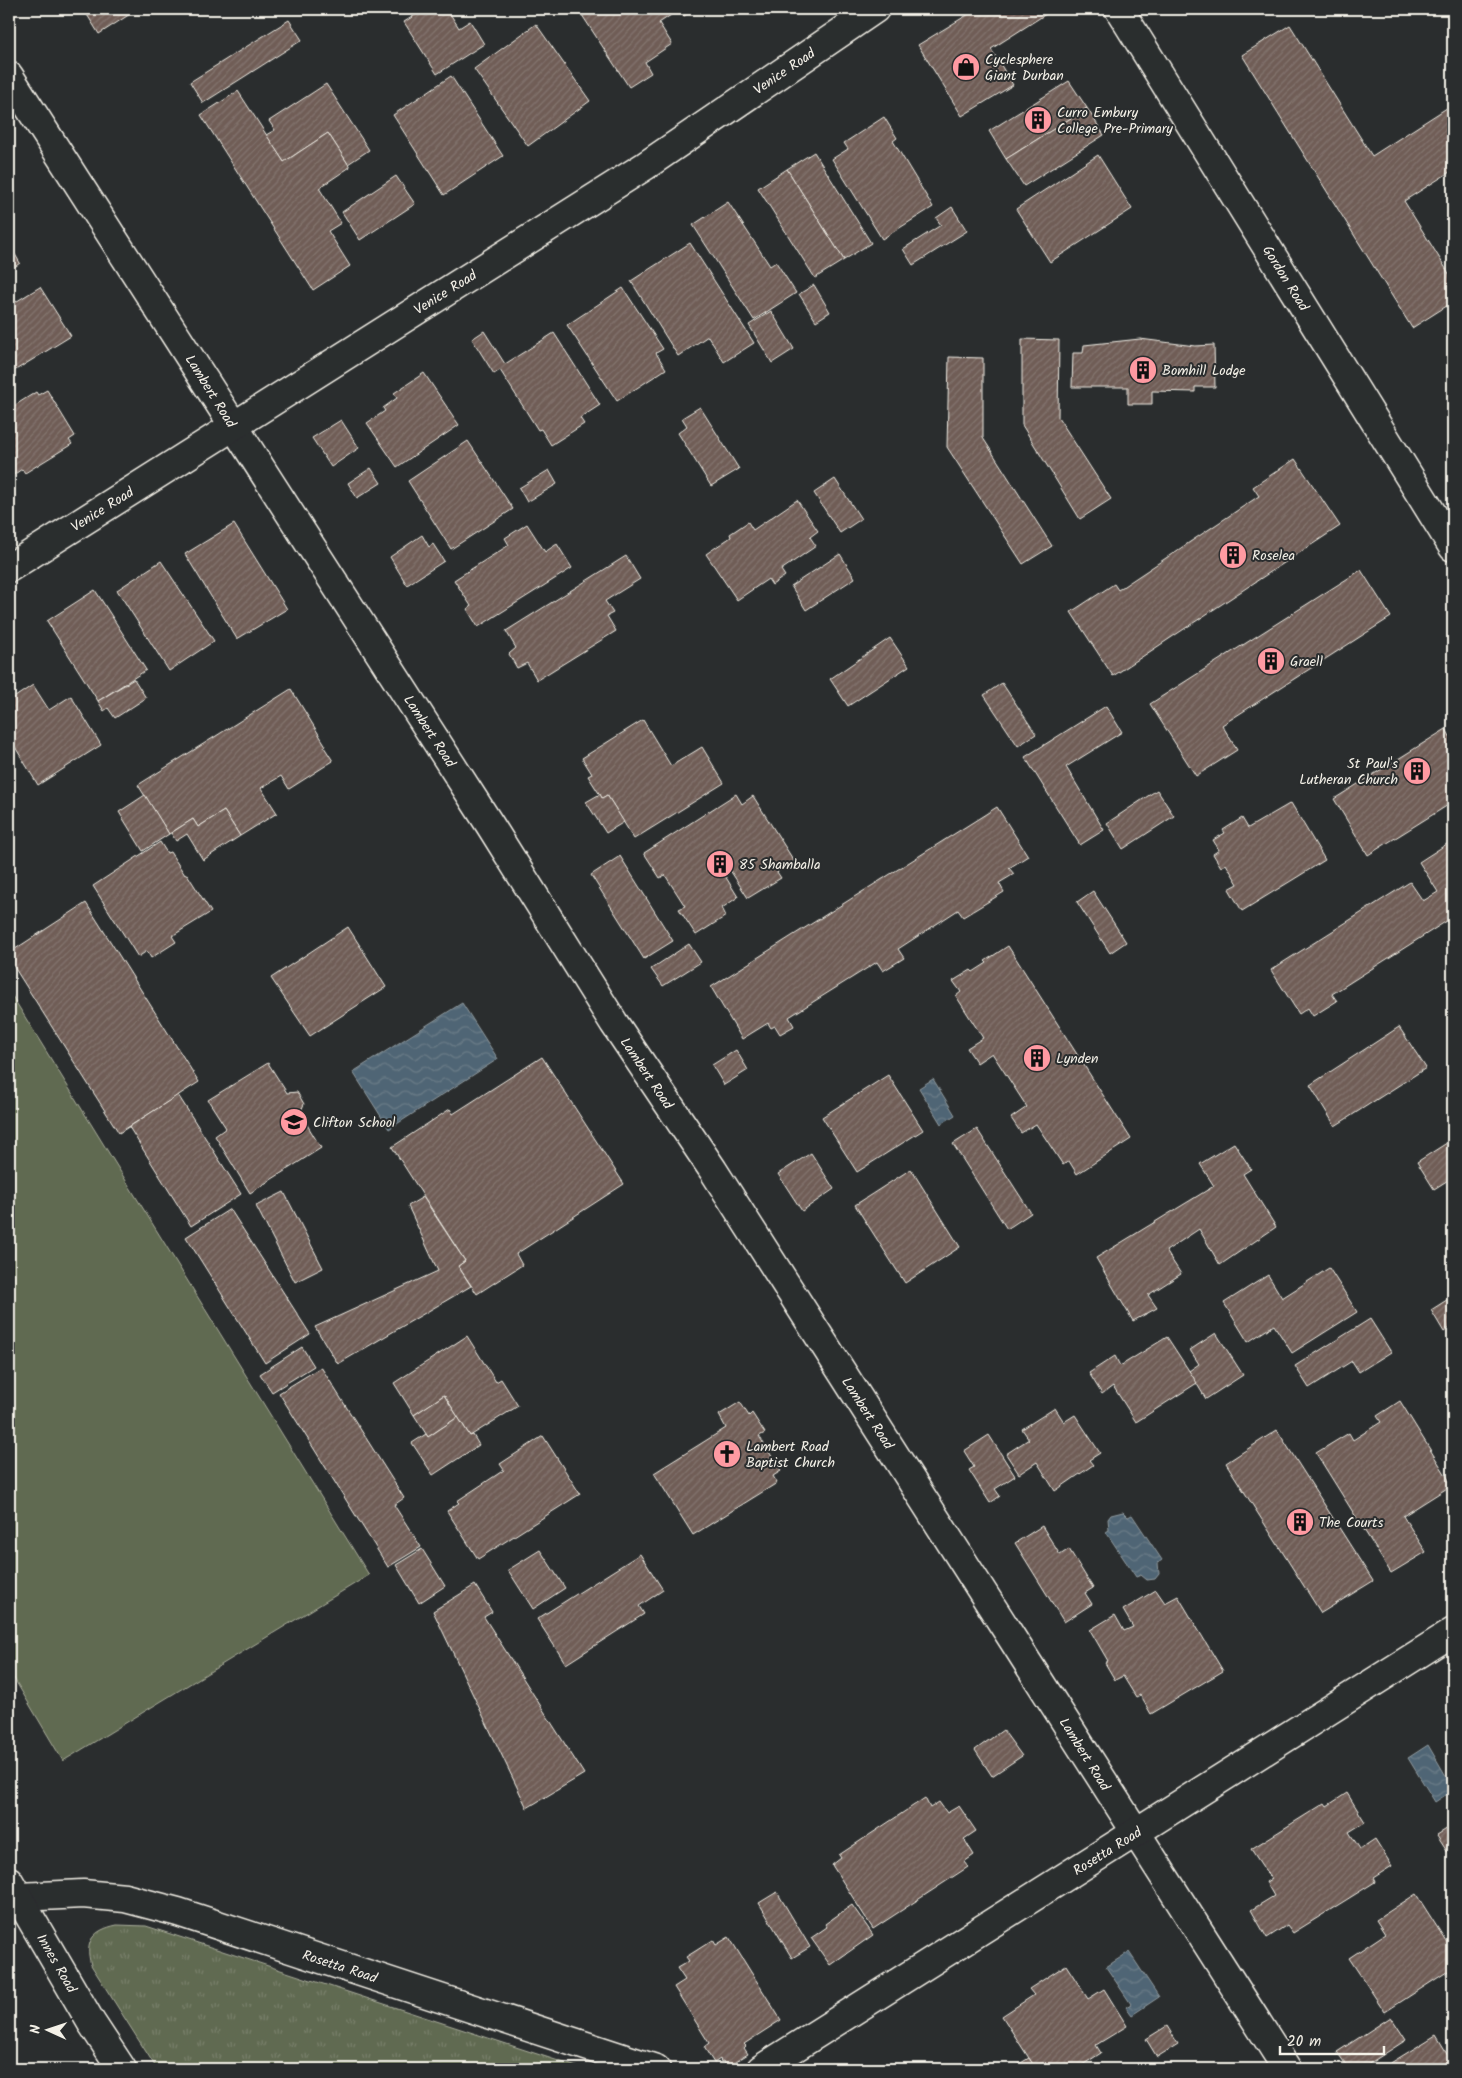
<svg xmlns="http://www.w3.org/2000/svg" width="1462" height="2078" viewBox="0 0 1462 2078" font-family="Kalam,sans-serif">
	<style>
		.grass { fill: url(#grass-tufts); stroke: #aaae9c }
		.pitch { fill: #616a51; stroke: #aaae9c }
		.water { fill: url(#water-waves); stroke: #929da2 }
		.building { fill: url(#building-hatch); stroke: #f4f1e8 }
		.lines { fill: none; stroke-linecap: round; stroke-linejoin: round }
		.minor-casing { stroke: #f4f1e8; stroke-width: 31 }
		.tertiary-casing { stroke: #f4f1e8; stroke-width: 31 }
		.minor { stroke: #2a2d2e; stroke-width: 28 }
		.tertiary { stroke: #2a2d2e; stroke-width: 28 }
		.labels { text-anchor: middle; stroke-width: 4; stroke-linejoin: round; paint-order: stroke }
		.poi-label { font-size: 14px; fill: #f4f1e8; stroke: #2a2d2e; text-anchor: start }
		.street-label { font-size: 14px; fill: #f4f1e8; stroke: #2a2d2e }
	</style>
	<defs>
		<pattern id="grass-tufts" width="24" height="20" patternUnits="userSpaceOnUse" patternTransform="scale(1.25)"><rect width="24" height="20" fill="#616a51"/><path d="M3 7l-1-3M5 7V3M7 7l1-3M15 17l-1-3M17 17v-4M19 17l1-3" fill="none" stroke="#78806a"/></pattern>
		<pattern id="water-waves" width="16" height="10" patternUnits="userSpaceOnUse" patternTransform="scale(1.25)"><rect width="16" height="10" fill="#506574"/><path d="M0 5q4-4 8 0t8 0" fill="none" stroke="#6a7c88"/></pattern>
		<pattern id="building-hatch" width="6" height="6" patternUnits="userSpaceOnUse" patternTransform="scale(1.25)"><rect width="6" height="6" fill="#6f5d57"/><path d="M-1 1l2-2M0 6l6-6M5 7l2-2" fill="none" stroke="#84756f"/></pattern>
	</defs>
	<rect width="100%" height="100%" fill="#2a2d2e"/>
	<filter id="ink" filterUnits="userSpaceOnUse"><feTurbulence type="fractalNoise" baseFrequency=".02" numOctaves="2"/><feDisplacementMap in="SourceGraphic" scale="10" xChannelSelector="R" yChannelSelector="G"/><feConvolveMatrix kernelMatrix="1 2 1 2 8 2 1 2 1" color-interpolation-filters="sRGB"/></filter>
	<g filter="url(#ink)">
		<path class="grass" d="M117,1925l29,1 437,143h-426l-66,-104c-7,-24 2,-35 26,-40z"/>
		<polygon class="pitch" points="9,991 369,1575 63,1761 9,1670"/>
		<g class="water">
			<polygon points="462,1003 498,1059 389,1129 353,1072"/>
			<polygon points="933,1079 955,1115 941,1124 919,1088"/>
			<polygon points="1123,1512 1128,1517 1132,1515 1162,1560 1158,1563 1159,1574 1155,1579 1147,1580 1141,1575 1136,1577 1106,1532 1109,1530 1108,1519 1111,1515"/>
			<polygon points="1428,1745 1453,1788 1453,1790 1435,1802 1408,1758"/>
			<polygon points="1129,1952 1159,1997 1132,2015 1126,2007 1131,2004 1106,1967"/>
		</g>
		<g class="building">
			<polygon points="93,9 138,9 99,34 86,13"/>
			<polygon points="425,9 447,9 459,28 470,21 484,44 437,74 404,22"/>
			<polygon points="581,9 667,9 671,15 659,23 672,44 645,62 651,73 629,87 580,12"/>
			<polygon points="679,9 696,9 684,16"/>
			<polygon points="977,9 1047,9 1049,12 991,49 1013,85 962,116 918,45"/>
			<polygon points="289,20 302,40 203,103 190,82"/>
			<polygon points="536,24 590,101 528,146 474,69"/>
			<polygon points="1290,25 1372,156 1453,104 1453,170 1404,201 1453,280 1453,302 1412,328 1242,55"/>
			<polygon points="451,76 503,156 444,195 393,115"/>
			<polygon points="1069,81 1087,108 1006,159 989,131"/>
			<polygon points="326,84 369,150 348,164 328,133 284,162 266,135 275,130 269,121"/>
			<polygon points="238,91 284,162 328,133 350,167 319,188 341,223 328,231 350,266 313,290 201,115"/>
			<polygon points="1087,108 1104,135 1024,186 1006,159"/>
			<polygon points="884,117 897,138 893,141 933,207 882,239 832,159 848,149 844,143"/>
			<polygon points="814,152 871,243 844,260 787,169"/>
			<polygon points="1098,155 1132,209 1050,262 1016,209"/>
			<polygon points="787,169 844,260 815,278 758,188"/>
			<polygon points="396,176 415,204 360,240 342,212"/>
			<polygon points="728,202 770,266 776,262 796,293 754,320 693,225"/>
			<polygon points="952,207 967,231 913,265 903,249 941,225 936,218"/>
			<polygon points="690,243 754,343 724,362 708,336 678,356 631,281"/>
			<polygon points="9,244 20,263 9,271"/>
			<polygon points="814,285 830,312 816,321 799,294"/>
			<polygon points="40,287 71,336 9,374 9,306"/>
			<polygon points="623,288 663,349 656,353 666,369 617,401 567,325"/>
			<polygon points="771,311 794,349 772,363 749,325"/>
			<polygon points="484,331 505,364 554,333 600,405 580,418 584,424 551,445 541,429 538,430 500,370 494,374 472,339"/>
			<polygon points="1022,339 1059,340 1058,417 1111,499 1080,519 1022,425"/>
			<polygon points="1140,339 1195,346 1214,345 1215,387 1195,387 1195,392 1152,391 1152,404 1128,404 1128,387 1072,387 1073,353 1083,353 1084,345"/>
			<polygon points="949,357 983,358 983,438 1052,546 1023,564 947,447"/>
			<polygon points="424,373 459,425 397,467 367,423 385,411 383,408 397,398 394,393"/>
			<polygon points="47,390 75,436 69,440 72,444 25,473 22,469 9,478 9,409 36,392 38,395"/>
			<polygon points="700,407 739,469 711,486 678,433 687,426 682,418"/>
			<polygon points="341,420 359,448 331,467 312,438"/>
			<polygon points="468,441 513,509 451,549 408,481"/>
			<polygon points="1295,459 1340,526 1113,676 1071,612 1114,584 1118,590 1259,496 1253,487"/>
			<polygon points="371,468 381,483 357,498 348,483"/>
			<polygon points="549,470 557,484 527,502 519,488"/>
			<polygon points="835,479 861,519 840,533 814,493"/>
			<polygon points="797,500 818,531 810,537 816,546 781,570 785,576 772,585 768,579 737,600 706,554 731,537 730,534 748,522 753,530"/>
			<polygon points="234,524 287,609 237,639 185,554"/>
			<polygon points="527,524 545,552 557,544 572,568 478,627 467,609 471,606 454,580 509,545 505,538"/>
			<polygon points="422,535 429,547 433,544 444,561 407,585 390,557"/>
			<polygon points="840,554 855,578 806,610 791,586"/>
			<polygon points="626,556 640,579 605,601 613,613 607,616 616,631 537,680 527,663 517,668 509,654 516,648 506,631"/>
			<polygon points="161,561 214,641 169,671 117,590"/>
			<polygon points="1361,570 1391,617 1222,725 1237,750 1196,776 1150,704"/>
			<polygon points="95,590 146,670 98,701 47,621"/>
			<polygon points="890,638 909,666 848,706 830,679"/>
			<polygon points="134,679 146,698 115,718 108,708 104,711 98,701"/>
			<polygon points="1002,683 1036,734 1018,746 984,695"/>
			<polygon points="33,685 49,710 71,696 101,745 38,785 9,737 9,701"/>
			<polygon points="291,689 326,746 324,747 333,761 289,789 281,776 261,788 277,813 240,836 224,811 198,827 193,819 169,834 138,785"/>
			<polygon points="1106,706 1122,732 1066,767 1104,830 1080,845 1025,757"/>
			<polygon points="643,720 671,766 702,747 724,783 634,839 607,795 602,798 588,776 592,774 582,758"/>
			<polygon points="1446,729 1453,742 1453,802 1368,855 1334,799"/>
			<polygon points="1157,790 1174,816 1123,849 1107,823"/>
			<polygon points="600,794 602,798 607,795 624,822 606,833 586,802"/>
			<polygon points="736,794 742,804 753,796 794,861 777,872 781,878 748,898 728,867 722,871 738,897 722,908 726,916 696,935 679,909 685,906 665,875 660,878 644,853"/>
			<polygon points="145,795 169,834 143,851 119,812"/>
			<polygon points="1291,803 1325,860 1242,911 1229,889 1238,884 1226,864 1221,867 1213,854 1219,850 1213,840 1225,833 1223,830 1242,818 1248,828"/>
			<polygon points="997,807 1028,856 1009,868 1014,874 999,883 1004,892 963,917 958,910 898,949 904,958 883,971 877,962 789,1017 794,1026 780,1034 775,1026 771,1028 768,1023 742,1039 711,987"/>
			<polygon points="224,811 240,836 203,860 187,834 176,841 171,833 193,819 198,827"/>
			<polygon points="1453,840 1453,917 1332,994 1337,1001 1313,1016 1308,1008 1299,1014 1271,970 1410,882 1423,901 1438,892 1419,862"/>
			<polygon points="160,842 167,853 170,852 185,875 187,874 211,912 172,936 176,942 151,958 147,951 138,957 93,886"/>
			<polygon points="620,856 673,941 644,959 591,875"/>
			<polygon points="1093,891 1126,942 1110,953 1077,902"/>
			<polygon points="86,903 199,1082 119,1133 9,959 9,953"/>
			<polygon points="348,927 386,987 310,1036 271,978"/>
			<polygon points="689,944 701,962 663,986 651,969"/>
			<polygon points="1008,946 1131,1139 1077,1174 1069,1161 1063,1165 1036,1124 1021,1133 1011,1118 1027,1107 992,1053 977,1063 967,1048 983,1038 956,996 961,992 953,981 971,970 973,972 987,963 985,961"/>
			<polygon points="1399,1027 1426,1068 1335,1126 1310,1085"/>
			<polygon points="736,1050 748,1070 724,1085 712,1065"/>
			<polygon points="542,1057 624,1184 516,1254 522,1265 477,1294 458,1266 465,1261 392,1147 450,1109 453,1114"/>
			<polygon points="268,1063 287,1093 297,1092 304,1104 300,1113 321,1148 250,1193 215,1136 226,1128 208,1100"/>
			<polygon points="888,1075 923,1130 857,1172 822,1117"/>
			<polygon points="178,1095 241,1194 191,1226 129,1127"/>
			<polygon points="977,1129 1031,1213 1007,1229 953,1144"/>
			<polygon points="1453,1139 1453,1177 1434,1189 1417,1162"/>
			<polygon points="1234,1143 1251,1169 1243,1174 1276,1227 1220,1265 1199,1229 1166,1251 1181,1274 1148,1295 1157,1308 1133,1321 1096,1258 1214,1186 1200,1164"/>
			<polygon points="811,1153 834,1189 802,1211 778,1174"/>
			<polygon points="911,1169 960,1247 905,1283 855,1205"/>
			<polygon points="284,1192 323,1268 295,1282 256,1206"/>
			<polygon points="423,1197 465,1261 458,1266 471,1286 338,1364 315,1327 438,1271 408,1206"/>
			<polygon points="230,1209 310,1334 265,1363 186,1237"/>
			<polygon points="1329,1268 1357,1312 1292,1353 1274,1325 1248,1342 1224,1303 1268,1275 1282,1298"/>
			<polygon points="1453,1296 1453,1326 1444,1332 1431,1310"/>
			<polygon points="1370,1319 1391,1352 1359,1372 1352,1361 1309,1388 1295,1366"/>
			<polygon points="1216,1333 1243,1375 1206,1399 1189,1371 1199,1364 1190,1350"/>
			<polygon points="467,1336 496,1382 501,1379 518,1406 470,1436 444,1395 414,1415 394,1383"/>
			<polygon points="1167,1337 1197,1383 1136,1422 1113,1386 1102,1394 1089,1373 1115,1356 1120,1366"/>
			<polygon points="302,1347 314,1366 272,1392 260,1374"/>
			<polygon points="321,1367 404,1498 394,1505 421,1547 388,1567 279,1393"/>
			<polygon points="444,1395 458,1417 428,1437 414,1415"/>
			<polygon points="1400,1401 1452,1485 1403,1516 1426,1552 1391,1573 1316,1453 1349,1433 1353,1440 1381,1422 1377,1416"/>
			<polygon points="740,1402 749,1416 752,1413 765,1433 759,1436 781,1471 773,1476 777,1483 693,1535 654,1473 726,1428 719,1415"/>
			<polygon points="1055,1408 1064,1422 1075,1415 1100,1453 1089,1460 1093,1465 1055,1491 1037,1462 1019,1474 1006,1454 1029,1439 1022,1429"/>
			<polygon points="458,1417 470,1436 473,1435 479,1445 433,1475 412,1443 426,1434 428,1437"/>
			<polygon points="1277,1430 1373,1581 1321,1613 1226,1463"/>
			<polygon points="989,1435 1015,1476 995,1489 1000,1496 990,1503 969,1470 974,1467 964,1451"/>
			<polygon points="543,1436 580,1494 478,1559 447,1511 459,1503 457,1501 504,1470 500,1464"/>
			<polygon points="1042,1526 1060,1555 1069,1549 1093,1588 1085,1593 1092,1604 1064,1622 1015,1543"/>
			<polygon points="422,1549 445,1586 419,1603 396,1565"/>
			<polygon points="540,1550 565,1588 533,1609 508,1570"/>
			<polygon points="640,1554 663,1590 639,1606 644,1614 566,1664 537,1619"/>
			<polygon points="475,1585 492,1612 484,1617 584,1774 527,1808 433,1611"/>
			<polygon points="1156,1590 1165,1603 1178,1596 1223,1671 1151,1714 1140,1695 1136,1697 1123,1676 1115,1680 1105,1663 1108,1661 1090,1630 1115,1615 1124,1631 1133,1627 1123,1610"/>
			<polygon points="1003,1730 1022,1756 992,1776 975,1750"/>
			<polygon points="1347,1793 1365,1822 1349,1832 1360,1849 1375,1839 1392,1866 1373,1878 1375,1882 1293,1933 1287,1925 1267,1938 1251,1910 1274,1896 1266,1882 1271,1879 1251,1849 1325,1803 1327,1806"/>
			<polygon points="925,1798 930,1808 939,1802 947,1813 959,1806 976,1831 964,1839 974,1855 964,1862 968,1867 873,1929 832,1865 841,1858 839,1855"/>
			<polygon points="1453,1825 1453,1853 1450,1855 1437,1835"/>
			<polygon points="777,1892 810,1947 792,1958 759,1903"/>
			<polygon points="1416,1894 1453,1952 1453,1968 1385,2012 1349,1958 1385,1934 1376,1920"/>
			<polygon points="852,1905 873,1935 830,1965 811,1938 827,1927 825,1924"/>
			<polygon points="729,1937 781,2020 744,2044 746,2046 744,2048 748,2054 727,2067 723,2061 721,2062 720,2059 714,2063 704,2047 709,2043 674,1987 685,1980 677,1968 689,1961 686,1957 713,1940 716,1945"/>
			<polygon points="1066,1965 1088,1999 1104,1989 1127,2026 1096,2045 1101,2053 1076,2069 1036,2069 1002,2016 1034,1995 1029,1989"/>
			<polygon points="1391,2017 1406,2040 1361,2069 1349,2069 1337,2052"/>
			<polygon points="1167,2026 1178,2044 1157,2057 1146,2039"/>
			<polygon points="1436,2035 1453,2063 1453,2069 1381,2069"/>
			<polygon points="1029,2058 1036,2069 1011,2069"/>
		</g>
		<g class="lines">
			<defs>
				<g id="minor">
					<polyline points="1119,9 1453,547"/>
					<polyline points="9,76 490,825 614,1023 713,1170 1287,2069"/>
					<polyline points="9,568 645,166 875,9"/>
					<polyline points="19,1897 83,1894 125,1898 178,1912 656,2069"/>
					<polyline points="761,2069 1453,1632"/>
				</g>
				<polyline id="tertiary" points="9,1881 91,2022 122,2069"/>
			</defs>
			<use href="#minor" class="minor-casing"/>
			<use href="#tertiary" class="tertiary-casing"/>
			<use href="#minor" class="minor"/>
			<use href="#tertiary" class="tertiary"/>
		</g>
	</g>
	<defs>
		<symbol id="shop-disc" viewBox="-11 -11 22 22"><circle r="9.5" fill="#ff9aa2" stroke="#2a2d2e"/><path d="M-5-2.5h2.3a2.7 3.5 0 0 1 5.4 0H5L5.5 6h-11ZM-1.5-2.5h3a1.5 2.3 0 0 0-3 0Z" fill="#111"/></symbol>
		<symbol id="building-disc" viewBox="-11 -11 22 22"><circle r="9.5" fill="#ff9aa2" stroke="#2a2d2e"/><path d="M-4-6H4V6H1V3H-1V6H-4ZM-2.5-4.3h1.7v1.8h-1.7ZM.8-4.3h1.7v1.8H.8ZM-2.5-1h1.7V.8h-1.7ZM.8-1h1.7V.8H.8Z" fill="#111"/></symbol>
		<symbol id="school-disc" viewBox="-11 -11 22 22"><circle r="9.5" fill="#ff9aa2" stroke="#2a2d2e"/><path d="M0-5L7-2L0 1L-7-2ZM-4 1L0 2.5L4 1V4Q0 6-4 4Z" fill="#111"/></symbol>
		<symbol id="church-disc" viewBox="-11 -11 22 22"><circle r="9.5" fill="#ff9aa2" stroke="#2a2d2e"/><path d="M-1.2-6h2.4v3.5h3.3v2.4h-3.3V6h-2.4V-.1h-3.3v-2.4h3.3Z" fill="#111"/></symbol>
	</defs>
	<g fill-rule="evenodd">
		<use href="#shop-disc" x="950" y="51" width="32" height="32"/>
		<use href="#building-disc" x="1022" y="104" width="32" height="32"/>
		<use href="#building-disc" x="1127" y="354" width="32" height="32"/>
		<use href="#building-disc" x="1217" y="539" width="32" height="32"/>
		<use href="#building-disc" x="1255" y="645" width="32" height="32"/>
		<use href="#building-disc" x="1401" y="755" width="32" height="32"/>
		<use href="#building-disc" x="704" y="848" width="32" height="32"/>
		<use href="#building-disc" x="1021" y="1042" width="32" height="32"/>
		<use href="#school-disc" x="278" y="1106" width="32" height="32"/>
		<use href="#church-disc" x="711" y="1438" width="32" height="32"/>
		<use href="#building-disc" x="1284" y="1506" width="32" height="32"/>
	</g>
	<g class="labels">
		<g class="poi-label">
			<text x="985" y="64">Cyclesphere<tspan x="985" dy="16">Giant Durban</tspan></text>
			<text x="1057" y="117">Curro Embury<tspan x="1057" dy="16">College Pre-Primary</tspan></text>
			<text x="1162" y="375">Bomhill Lodge</text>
			<text x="1252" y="560">Roselea</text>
			<text x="1290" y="666">Graell</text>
			<text x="1398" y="768" text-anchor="end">St Paul's<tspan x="1398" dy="16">Lutheran Church</tspan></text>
			<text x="739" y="869">85 Shamballa</text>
			<text x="1056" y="1063">Lynden</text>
			<text x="313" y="1127">Clifton School</text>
			<text x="746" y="1451">Lambert Road<tspan x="746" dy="16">Baptist Church</tspan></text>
			<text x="1319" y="1527">The Courts</text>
		</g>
		<g class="street-label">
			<text transform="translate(784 71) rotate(-34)" y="5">Venice Road</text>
			<text transform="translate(1286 278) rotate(58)" y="5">Gordon Road</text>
			<text transform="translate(445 292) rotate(-32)" y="5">Venice Road</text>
			<text transform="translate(211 391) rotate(58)" y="5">Lambert Road</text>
			<text transform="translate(102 509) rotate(-32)" y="5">Venice Road</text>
			<text transform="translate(430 731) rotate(57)" y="5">Lambert Road</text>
			<text transform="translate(647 1073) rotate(56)" y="5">Lambert Road</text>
			<text transform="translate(868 1413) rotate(57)" y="5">Lambert Road</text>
			<text transform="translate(1085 1754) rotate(58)" y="5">Lambert Road</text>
			<text transform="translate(1107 1851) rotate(-32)" y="5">Rosetta Road</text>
			<text transform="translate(57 1963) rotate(60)" y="5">Innes Road</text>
			<text transform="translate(340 1966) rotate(18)" y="5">Rosetta Road</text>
		</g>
	</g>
	<rect width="1462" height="2078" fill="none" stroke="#2a2d2e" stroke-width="30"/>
	<rect x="15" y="15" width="1432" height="2048" fill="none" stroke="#f4f1e8" stroke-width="2" filter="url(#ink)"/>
	<g transform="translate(48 2030) rotate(273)" stroke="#2a2d2e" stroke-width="4" paint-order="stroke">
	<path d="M0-4L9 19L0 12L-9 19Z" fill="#f4f1e8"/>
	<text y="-8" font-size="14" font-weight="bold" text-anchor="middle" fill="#f4f1e8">N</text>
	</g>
	<path d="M1280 2046v8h104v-8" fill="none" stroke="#f4f1e8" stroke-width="2.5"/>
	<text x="1287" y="2046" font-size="15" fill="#f4f1e8" stroke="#2a2d2e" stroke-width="4" paint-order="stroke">20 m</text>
</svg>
